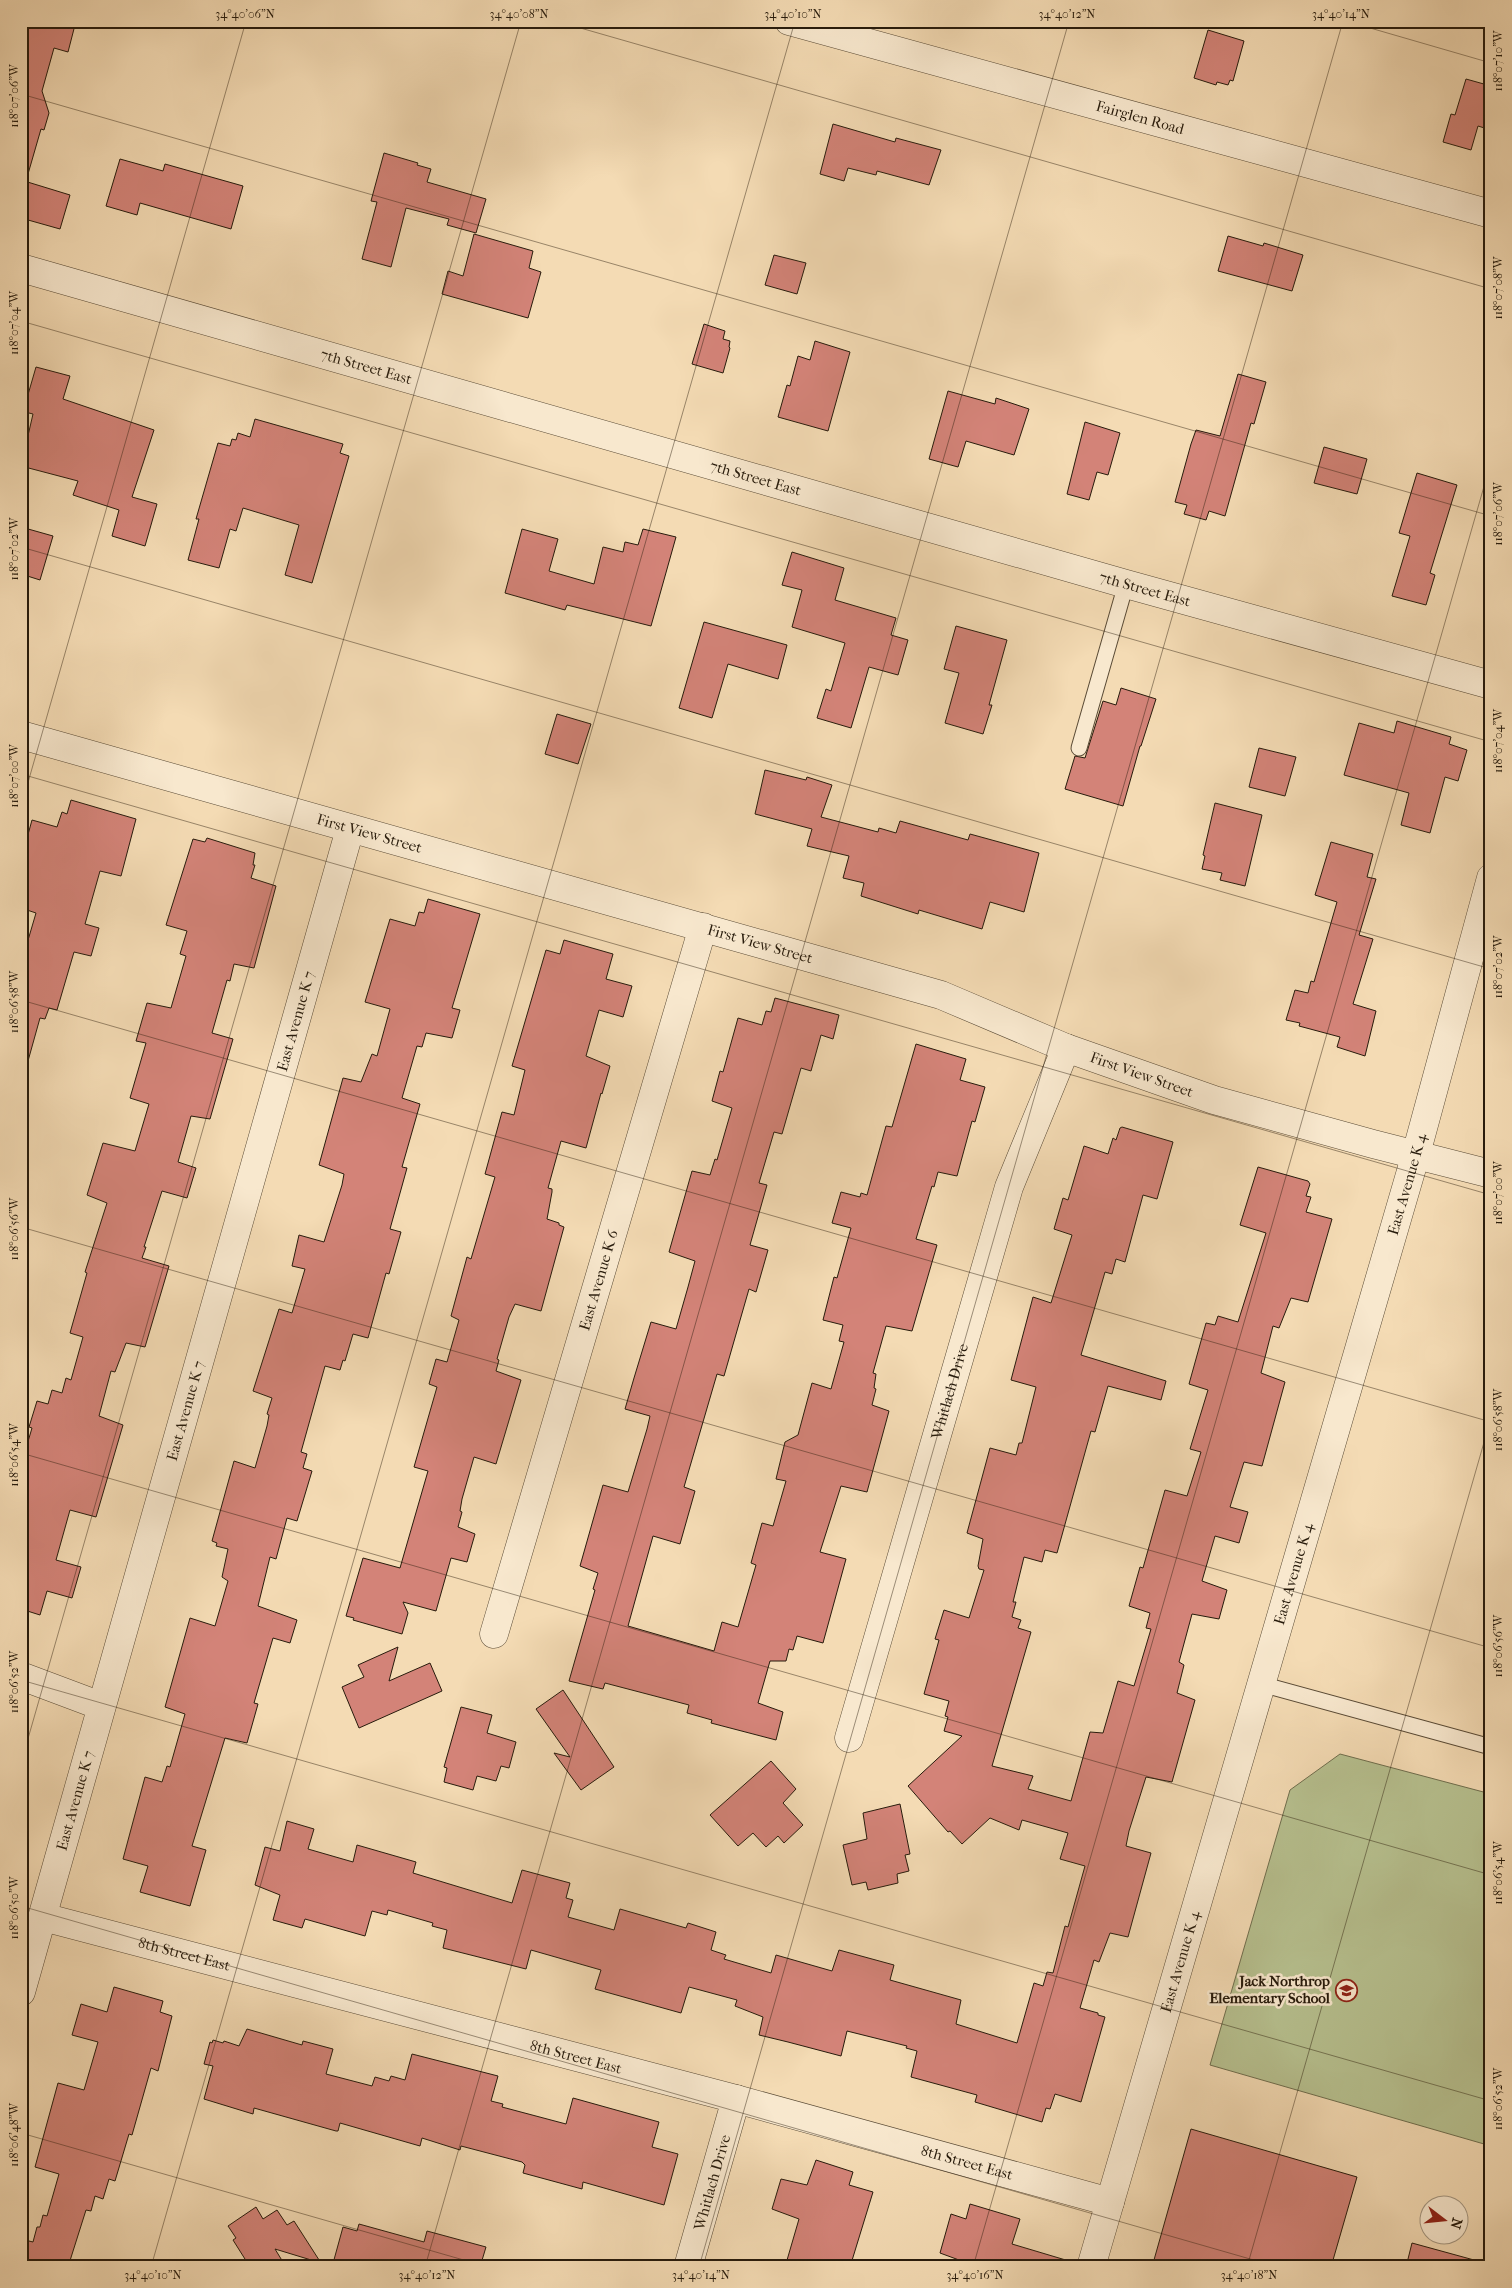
<svg xmlns="http://www.w3.org/2000/svg" width="1512" height="2288" viewBox="0 0 1512 2288" font-family="'IM FELL French Canon',serif">
	<style>
		.green { fill: #b7c190; stroke: #6f6e4e }
		.building { fill: #d38378; stroke: #271b0c }
		.lines { fill: none; stroke-linecap: round; stroke-linejoin: round }
		.lane-casing { stroke: #5a4b36; stroke-width: 17 }
		.street-casing { stroke: #5a4b36; stroke-width: 29 }
		.lane { stroke: #f8e8ce; stroke-width: 15 }
		.street { stroke: #f8e8ce; stroke-width: 28 }
		.ticks { fill: none; stroke: #271b0c; stroke-width: 1; stroke-opacity: 0.45 }
		.labels { text-anchor: middle; stroke-width: 5; stroke-linejoin: round; paint-order: stroke }
		.street-label { font-size: 15px; fill: #271b0c; stroke: #f8e8ce }
		.poi-label { font-size: 15px; font-weight: bold; fill: #271b0c; stroke: #f8e8ce; text-anchor: end }
		.neatline { fill: none; stroke: #271b0c; stroke-width: 2 }
		.ticks-label { font-size: 12px; text-anchor: middle; fill: #271b0c }
	</style>
	<rect width="100%" height="100%" fill="#f4dbb4"/>
	<filter id="stains"><feTurbulence type="fractalNoise" baseFrequency=".004" numOctaves="4"/><feColorMatrix values="0 0 0 0 .2 0 0 0 0 .09 0 0 0 0 .02 0 0 0 .5 -.17"/></filter>
	<radialGradient id="worn" r=".72"><stop offset=".6" stop-color="#630" stop-opacity="0"/><stop offset="1" stop-color="#630" stop-opacity=".3"/></radialGradient>
	<polygon class="green" points="1340,1754 1491,1794 1491,2146 1210,2065 1290,1790"/>
	<g class="building">
		<polygon points="30,21 76,21 68,52 54,48 42,91 49,113 44,130 41,129 28,174 21,173 21,44 23,43"/>
		<polygon points="1208,30 1244,41 1233,81 1230,80 1228,85 1217,82 1216,85 1194,78"/>
		<polygon points="1466,79 1491,86 1491,130 1478,126 1471,150 1443,142 1451,114 1455,115"/>
		<polygon points="833,124 895,142 896,138 941,150 929,185 877,171 876,175 848,168 844,181 820,174"/>
		<polygon points="384,153 418,163 417,165 431,169 427,182 486,199 476,233 447,225 449,219 406,208 391,267 362,259 377,202 371,201"/>
		<polygon points="120,159 163,171 165,164 243,186 231,229 140,203 137,215 106,206"/>
		<polygon points="21,180 70,195 60,229 21,218"/>
		<polygon points="474,234 533,251 529,268 541,272 528,318 442,294 448,271 463,276"/>
		<polygon points="1228,236 1263,246 1264,243 1303,255 1292,291 1218,271"/>
		<polygon points="774,255 806,263 797,294 765,285"/>
		<polygon points="704,324 725,331 723,339 730,341 729,347 730,348 723,373 692,364"/>
		<polygon points="815,341 850,352 828,431 778,417 787,385 790,386 798,356 810,360"/>
		<polygon points="36,367 70,376 63,399 154,430 132,497 157,504 145,546 112,536 119,510 73,495 78,481 21,466 33,414 25,412 26,406 25,405"/>
		<polygon points="1238,374 1266,382 1254,424 1251,423 1225,516 1209,511 1206,520 1184,514 1187,505 1175,502 1191,444 1196,430 1220,436"/>
		<polygon points="948,391 995,404 996,398 1029,409 1014,455 966,441 958,467 929,459"/>
		<polygon points="255,419 343,444 340,453 349,456 312,583 285,575 299,525 243,508 236,531 230,529 219,568 188,560 199,519 196,519 218,443 230,446 232,439 236,440 238,433 250,437"/>
		<polygon points="1085,422 1120,433 1108,475 1097,472 1089,500 1067,494"/>
		<polygon points="1324,447 1367,459 1357,494 1314,483"/>
		<polygon points="1417,473 1457,485 1430,573 1435,575 1426,605 1392,596 1410,536 1399,533"/>
		<polygon points="21,527 53,536 40,580 21,574"/>
		<polygon points="522,529 558,539 549,571 594,584 603,547 623,552 625,542 638,545 643,529 676,537 651,626 567,605 565,610 505,593"/>
		<polygon points="792,552 844,568 835,600 896,618 891,635 908,640 898,675 869,667 851,728 817,718 826,689 831,691 845,643 792,627 802,590 782,585"/>
		<polygon points="704,622 787,645 778,679 728,664 712,718 679,708"/>
		<polygon points="956,626 1007,640 989,705 992,705 983,734 945,723 959,673 944,669"/>
		<polygon points="1121,688 1156,699 1141,746 1140,746 1123,806 1065,789 1075,756 1085,758 1103,701 1116,705"/>
		<polygon points="557,714 591,724 578,764 545,754"/>
		<polygon points="1397,721 1451,737 1449,744 1467,750 1458,781 1445,777 1430,833 1401,825 1409,793 1344,775 1359,723 1394,733"/>
		<polygon points="1259,748 1296,757 1285,796 1249,787"/>
		<polygon points="765,770 806,780 807,777 832,785 821,817 878,832 879,828 896,833 900,821 968,840 970,834 1039,853 1024,912 990,902 982,929 919,910 918,914 861,896 864,883 843,878 849,856 807,846 812,829 755,814"/>
		<polygon points="71,800 136,819 121,876 100,871 85,924 99,928 91,956 74,952 57,1010 49,1008 45,1019 40,1018 28,1061 21,1060 21,964 36,913 21,908 21,860 32,820 57,827 62,812 67,814"/>
		<polygon points="1215,803 1262,815 1245,886 1220,880 1222,873 1202,869 1205,856 1203,855"/>
		<polygon points="207,838 255,853 253,865 255,865 251,878 276,886 254,968 234,964 230,981 227,980 212,1033 233,1039 210,1119 191,1116 178,1162 196,1168 187,1198 162,1191 144,1247 146,1247 142,1258 169,1266 145,1347 126,1343 115,1372 111,1371 99,1416 123,1425 96,1517 70,1510 56,1560 81,1567 72,1598 47,1591 40,1615 21,1609 21,1465 32,1428 29,1427 37,1401 48,1404 52,1390 62,1393 66,1378 71,1380 83,1337 70,1333 87,1273 85,1272 107,1203 87,1195 103,1143 135,1151 149,1104 130,1098 146,1043 136,1041 147,1003 171,1008 186,956 180,954 187,931 166,925 193,839 205,842"/>
		<polygon points="1331,842 1373,854 1367,877 1376,879 1359,935 1373,939 1353,1004 1376,1011 1365,1056 1337,1047 1340,1037 1299,1026 1300,1023 1286,1020 1295,990 1308,993 1311,981 1314,982 1337,902 1315,895"/>
		<polygon points="428,899 480,914 452,1008 460,1010 452,1038 426,1033 422,1047 417,1046 402,1098 420,1104 402,1167 407,1168 390,1229 401,1232 389,1274 386,1273 368,1338 353,1334 345,1361 343,1360 340,1370 325,1366 301,1452 307,1454 303,1468 312,1471 297,1521 287,1518 276,1559 270,1557 258,1606 297,1620 290,1643 273,1638 254,1703 258,1704 247,1743 225,1738 192,1846 206,1850 190,1906 140,1892 148,1866 123,1859 145,1777 162,1782 167,1766 170,1767 185,1714 165,1707 190,1618 215,1626 228,1581 222,1577 228,1549 216,1546 217,1543 212,1541 234,1461 255,1468 267,1426 269,1415 267,1414 272,1398 253,1391 279,1309 292,1313 305,1269 292,1266 299,1235 324,1242 342,1185 344,1174 319,1165 343,1078 361,1082 372,1054 377,1056 390,1009 365,1002 390,919 415,926 419,912 424,913"/>
		<polygon points="564,940 613,954 606,979 632,986 623,1017 599,1010 586,1056 610,1066 602,1094 601,1093 586,1148 561,1141 548,1188 552,1189 552,1192 547,1219 559,1223 559,1225 564,1227 541,1311 515,1304 509,1317 497,1359 499,1360 496,1371 521,1380 496,1464 474,1457 462,1499 460,1511 462,1512 458,1527 475,1534 467,1562 451,1558 436,1611 403,1602 408,1613 402,1634 353,1620 354,1618 346,1616 363,1558 400,1568 428,1471 414,1467 437,1387 429,1384 436,1359 447,1362 459,1320 451,1316 467,1257 471,1259 495,1177 485,1174 502,1112 514,1115 525,1070 512,1066 546,950 560,954"/>
		<polygon points="775,998 839,1015 833,1039 821,1035 811,1071 801,1068 782,1134 774,1132 759,1183 767,1185 750,1245 768,1250 756,1292 749,1289 724,1376 717,1374 684,1487 695,1491 680,1544 653,1536 628,1626 714,1651 722,1622 738,1627 756,1565 751,1563 762,1523 773,1526 786,1481 776,1479 785,1442 798,1435 812,1383 831,1389 844,1342 839,1341 843,1325 823,1320 834,1277 837,1278 851,1228 832,1223 841,1192 860,1197 861,1193 867,1195 886,1126 892,1127 916,1044 966,1059 960,1080 985,1087 975,1122 972,1121 957,1176 938,1172 934,1187 932,1186 916,1239 937,1245 912,1331 886,1326 873,1373 876,1374 874,1388 876,1389 872,1405 889,1411 867,1492 841,1486 820,1552 846,1559 823,1643 797,1636 793,1650 789,1649 786,1661 770,1661 758,1703 783,1712 776,1740 711,1723 712,1720 687,1713 689,1705 605,1683 603,1689 569,1681 595,1590 593,1589 598,1573 580,1566 603,1485 628,1492 647,1429 650,1416 625,1409 634,1378 651,1322 676,1329 688,1287 695,1261 669,1252 692,1171 710,1175 715,1159 717,1160 732,1108 712,1101 720,1071 723,1072 738,1018 762,1025 766,1011 771,1012"/>
		<polygon points="1122,1127 1173,1142 1157,1199 1143,1195 1125,1262 1116,1259 1112,1274 1105,1272 1081,1355 1166,1381 1161,1400 1108,1386 1095,1432 1091,1431 1057,1553 1045,1550 1042,1562 1024,1557 1013,1602 1016,1602 1012,1617 1021,1620 1018,1628 1031,1632 992,1766 1033,1776 1028,1789 1071,1801 1090,1732 1103,1733 1118,1681 1134,1686 1151,1629 1146,1628 1150,1613 1129,1606 1140,1567 1143,1568 1165,1490 1187,1496 1201,1452 1190,1449 1208,1390 1189,1384 1206,1323 1215,1325 1218,1316 1238,1322 1266,1233 1240,1225 1258,1167 1308,1181 1310,1184 1306,1196 1311,1197 1306,1212 1332,1219 1308,1302 1291,1298 1279,1328 1273,1326 1261,1373 1285,1382 1262,1466 1244,1462 1230,1507 1248,1512 1239,1543 1215,1536 1202,1581 1227,1590 1219,1619 1192,1614 1179,1662 1184,1665 1177,1693 1195,1700 1172,1782 1146,1777 1129,1831 1126,1846 1151,1853 1128,1937 1110,1933 1099,1962 1094,1960 1080,2008 1098,2013 1098,2015 1105,2017 1081,2102 1055,2094 1050,2109 1046,2108 1042,2122 975,2102 977,2095 911,2077 917,2051 906,2048 907,2046 847,2031 841,2056 788,2042 759,2035 763,2017 735,2006 737,2000 689,1987 681,2013 595,1989 601,1970 531,1950 526,1969 443,1948 447,1930 432,1926 433,1923 388,1910 387,1915 372,1911 365,1936 305,1919 302,1928 273,1920 280,1895 255,1885 265,1847 280,1851 287,1821 314,1829 308,1849 353,1862 357,1845 416,1862 413,1873 512,1903 522,1870 570,1883 566,1898 573,1900 568,1917 614,1930 620,1909 686,1928 688,1923 716,1932 711,1950 726,1955 724,1959 771,1973 776,1955 832,1971 839,1950 894,1965 890,1980 961,2000 956,2024 1017,2043 1034,1983 1043,1986 1047,1972 1053,1973 1065,1926 1068,1927 1085,1866 1060,1859 1068,1833 1022,1820 1019,1830 990,1818 962,1844 950,1831 948,1832 908,1786 962,1736 944,1731 948,1717 945,1716 949,1701 924,1694 939,1640 935,1639 944,1610 969,1618 984,1570 979,1569 978,1566 983,1539 967,1533 990,1448 1016,1455 1019,1443 1022,1443 1036,1387 1011,1380 1033,1297 1051,1303 1072,1235 1054,1229 1063,1198 1068,1200 1084,1146 1108,1154 1113,1138 1116,1140 1120,1128"/>
		<polygon points="398,1647 389,1681 430,1663 442,1691 359,1728 342,1687 364,1677 358,1665"/>
		<polygon points="563,1690 614,1767 581,1790 554,1753 570,1757 536,1709"/>
		<polygon points="461,1707 492,1715 487,1733 516,1742 509,1768 501,1766 496,1781 477,1776 473,1790 444,1782 447,1768 444,1767"/>
		<polygon points="771,1761 796,1789 783,1803 803,1825 784,1843 778,1836 766,1847 753,1833 738,1846 710,1815"/>
		<polygon points="900,1804 910,1854 905,1855 909,1871 897,1874 898,1883 868,1890 866,1882 852,1885 843,1845 867,1839 863,1813"/>
		<polygon points="114,1987 163,2001 160,2012 172,2016 158,2071 151,2068 132,2135 129,2134 115,2181 109,2179 103,2199 95,2196 91,2211 86,2210 68,2267 21,2267 21,2239 33,2242 37,2227 40,2227 43,2215 47,2216 59,2174 35,2167 58,2083 84,2090 98,2042 72,2035 81,2004 107,2012"/>
		<polygon points="247,2029 302,2045 303,2041 333,2049 326,2074 372,2086 375,2077 389,2081 391,2076 405,2080 412,2054 498,2076 491,2101 503,2104 502,2107 566,2124 573,2098 659,2122 652,2147 678,2154 664,2205 583,2182 582,2189 523,2173 525,2165 522,2162 461,2146 460,2150 422,2138 420,2146 340,2123 338,2131 336,2131 254,2108 253,2114 204,2099 213,2066 204,2064 210,2042 212,2043 213,2040 223,2043 224,2041 239,2046"/>
		<polygon points="1191,2129 1357,2177 1331,2267 1152,2267"/>
		<polygon points="816,2160 853,2172 849,2185 873,2192 850,2267 785,2267 799,2219 772,2209 781,2179 807,2185"/>
		<polygon points="970,2204 1020,2219 1012,2244 1069,2261 1068,2267 978,2267 940,2253 951,2214 966,2219"/>
		<polygon points="256,2207 263,2219 277,2210 287,2225 294,2221 321,2263 275,2249 286,2267 250,2267 233,2240 236,2238 228,2226"/>
		<polygon points="359,2224 424,2242 427,2231 486,2247 480,2267 332,2267 343,2227 357,2231"/>
		<polygon points="1412,2243 1474,2260 1473,2267 1406,2267"/>
	</g>
	<g class="lines">
		<defs>
			<g id="lane">
				<polyline points="1079,748 1126,584"/>
				<polyline points="1261,1684 1491,1747"/>
			</g>
			<g id="street">
				<path id="s1" d="M789,21l702,193"/>
				<path id="s2" d="M21,268l1105,316 365,101"/>
				<path id="s3" d="M21,735l920,260 125,53 148,52 159,44 118,30"/>
				<path id="s4" d="M494,1634l209,-707"/>
				<polyline points="21,1676 101,1706"/>
				<path id="s5" d="M849,1738l160,-551 57,-139"/>
				<path id="s6" d="M43,1917l693,182 374,103"/>
				<path id="s7" d="M21,1992l329,-1163"/>
				<path id="s8" d="M688,2267l48,-168"/>
				<path id="s9" d="M1091,2267l325,-1113 75,-276"/>
			</g>
		</defs>
		<use href="#lane" class="lane-casing"/>
		<use href="#street" class="street-casing"/>
		<use href="#lane" class="lane"/>
		<use href="#street" class="street"/>
	</g>
	<path class="ticks" d="M556,21l935,268M1346,21l145,42M21,94l1470,422M21,321l1470,421M21,547l1470,422M21,774l1470,421M21,807l225,-786M21,1000l1470,422M21,1227l1470,421M21,1453l1470,422M21,1680l1470,421M21,1763l500,-1742M21,1906l1257,361M21,2133l467,134M151,2267l644,-2246M425,2267l644,-2246M699,2267l644,-2246M973,2267l518,-1805M1247,2267l244,-849"/>
	<defs>
		<symbol id="school-ring" viewBox="-11 -11 22 22"><circle r="9.5" fill="#f8e8ce" stroke="#8f2418" stroke-width="1.5"/><path d="M0-5L7-2L0 1L-7-2ZM-4 1L0 2.5L4 1V4Q0 6-4 4Z" fill="#8f2418"/></symbol>
	</defs>
	<g fill-rule="evenodd">
		<use href="#school-ring" x="1334" y="1978" width="25" height="25"/>
	</g>
	<g class="labels">
		<g class="street-label">
			<text dy="5" stroke="none"><textPath href="#s1" startOffset="364">Fairglen Road</textPath></text>
			<text dy="5" stroke="none"><textPath href="#s2" startOffset="359">7th Street East</textPath></text>
			<text dy="5" stroke="none"><textPath href="#s2" startOffset="764">7th Street East</textPath></text>
			<text dy="5" stroke="none"><textPath href="#s2" startOffset="1169">7th Street East</textPath></text>
			<text dy="5" stroke="none"><textPath href="#s3" startOffset="362">First View Street</textPath></text>
			<text dy="5" stroke="none"><textPath href="#s3" startOffset="768">First View Street</textPath></text>
			<text dy="5" stroke="none"><textPath href="#s7" startOffset="1009">East Avenue K 7</textPath></text>
			<text dy="5" stroke="none"><textPath href="#s3" startOffset="1172">First View Street</textPath></text>
			<text dy="5" stroke="none"><textPath href="#s9" startOffset="1128">East Avenue K 4</textPath></text>
			<text dy="5" stroke="none"><textPath href="#s4" startOffset="369">East Avenue K 6</textPath></text>
			<text dy="5" stroke="none"><textPath href="#s5" startOffset="361">Whitlach Drive</textPath></text>
			<text dy="5" stroke="none"><textPath href="#s7" startOffset="604">East Avenue K 7</textPath></text>
			<text dy="5" stroke="none"><textPath href="#s9" startOffset="722">East Avenue K 4</textPath></text>
			<text dy="5" stroke="none"><textPath href="#s7" startOffset="199">East Avenue K 7</textPath></text>
			<text dy="5" stroke="none"><textPath href="#s6" startOffset="146">8th Street East</textPath></text>
			<text dy="5" stroke="none"><textPath href="#s9" startOffset="318">East Avenue K 4</textPath></text>
			<text dy="5" stroke="none"><textPath href="#s6" startOffset="551">8th Street East</textPath></text>
			<text dy="5" stroke="none"><textPath href="#s6" startOffset="956">8th Street East</textPath></text>
			<text dy="5" stroke="none"><textPath href="#s8" startOffset="88">Whitlach Drive</textPath></text>
		</g>
		<g class="poi-label">
			<text x="1330" y="1986">Jack Northrop<tspan x="1330" dy="17">Elementary School</tspan></text>
		</g>
	</g>
	<rect width="1512" height="2288" fill="none" stroke="#f4dbb4" stroke-width="55"/>
	<g transform="translate(1444 2220) rotate(106)"><circle r="24" fill="#f8e8ce" stroke="#a49680"/>
	<path d="M0-4L9 19L0 12L-9 19Z" fill="#8f2418"/>
	<text y="-8" font-size="14" font-weight="bold" text-anchor="middle" fill="#271b0c">N</text>
	</g>
	<rect x="28" y="28" width="1456" height="2232" class="neatline"/>
	<g class="ticks-label">
		<text x="245" y="18">34°40'06"N</text>
		<text x="519" y="18">34°40'08"N</text>
		<text x="793" y="18">34°40'10"N</text>
		<text x="1067" y="18">34°40'12"N</text>
		<text x="1341" y="18">34°40'14"N</text>
		<text transform="translate(1498 61) rotate(-90)" y="4">118°07'10"W</text>
		<text transform="translate(14 96) rotate(-90)" y="4">118°07'06"W</text>
		<text transform="translate(1498 288) rotate(-90)" y="4">118°07'08"W</text>
		<text transform="translate(14 323) rotate(-90)" y="4">118°07'04"W</text>
		<text transform="translate(1498 514) rotate(-90)" y="4">118°07'06"W</text>
		<text transform="translate(14 549) rotate(-90)" y="4">118°07'02"W</text>
		<text transform="translate(1498 741) rotate(-90)" y="4">118°07'04"W</text>
		<text transform="translate(14 776) rotate(-90)" y="4">118°07'00"W</text>
		<text transform="translate(1498 967) rotate(-90)" y="4">118°07'02"W</text>
		<text transform="translate(14 1002) rotate(-90)" y="4">118°06'58"W</text>
		<text transform="translate(1498 1193) rotate(-90)" y="4">118°07'00"W</text>
		<text transform="translate(14 1229) rotate(-90)" y="4">118°06'56"W</text>
		<text transform="translate(1498 1420) rotate(-90)" y="4">118°06'58"W</text>
		<text transform="translate(14 1455) rotate(-90)" y="4">118°06'54"W</text>
		<text transform="translate(1498 1646) rotate(-90)" y="4">118°06'56"W</text>
		<text transform="translate(14 1682) rotate(-90)" y="4">118°06'52"W</text>
		<text transform="translate(1498 1873) rotate(-90)" y="4">118°06'54"W</text>
		<text transform="translate(14 1908) rotate(-90)" y="4">118°06'50"W</text>
		<text transform="translate(1498 2099) rotate(-90)" y="4">118°06'52"W</text>
		<text transform="translate(14 2135) rotate(-90)" y="4">118°06'48"W</text>
		<text x="153" y="2279">34°40'10"N</text>
		<text x="427" y="2279">34°40'12"N</text>
		<text x="701" y="2279">34°40'14"N</text>
		<text x="975" y="2279">34°40'16"N</text>
		<text x="1249" y="2279">34°40'18"N</text>
	</g>
	<rect width="100%" height="100%" filter="url(#stains)"/>
	<rect width="100%" height="100%" fill="url(#worn)"/>
</svg>
